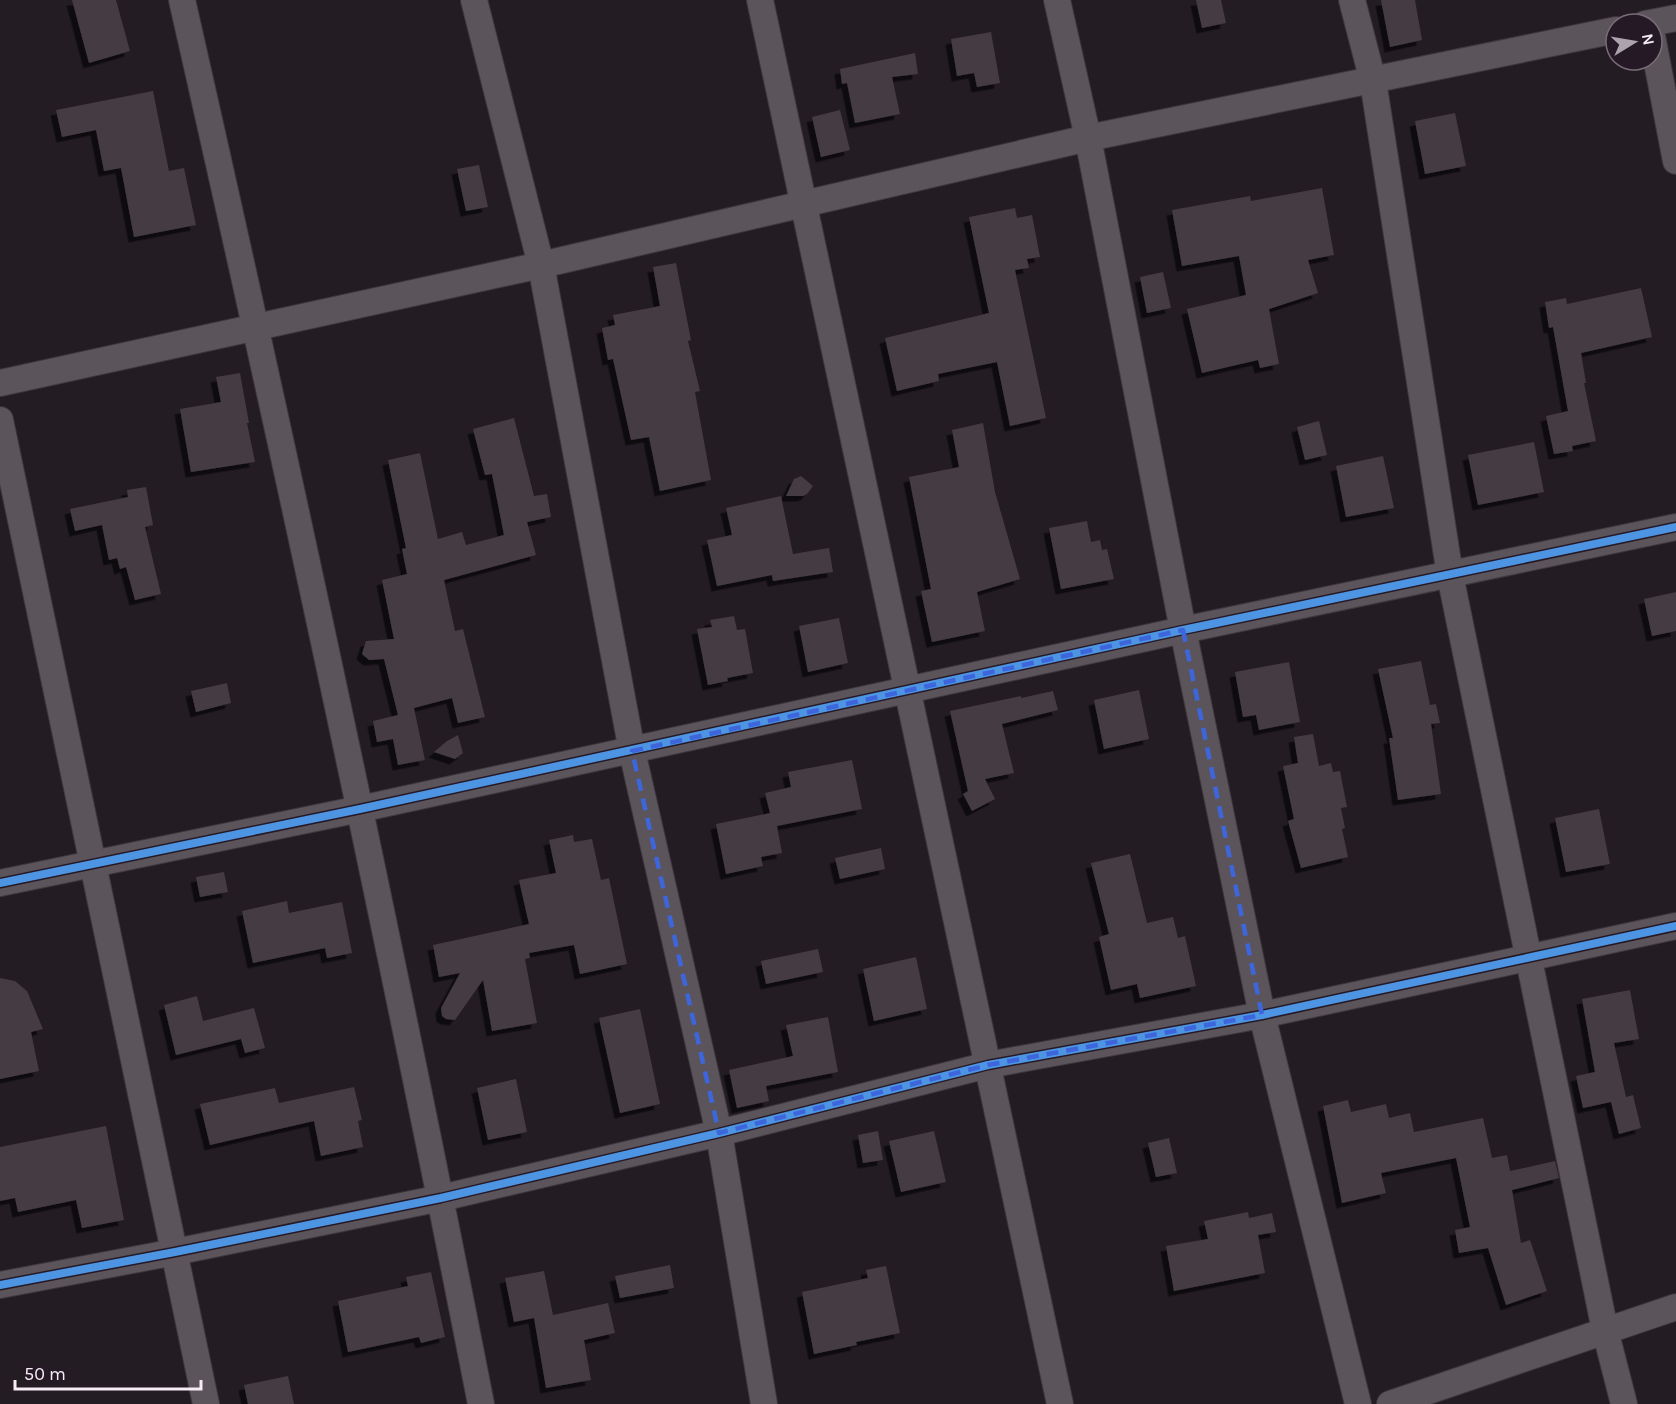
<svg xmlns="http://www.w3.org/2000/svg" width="1676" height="1404" viewBox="0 0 1676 1404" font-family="Karla,sans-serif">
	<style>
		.building { fill: #453a43; filter: url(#shadow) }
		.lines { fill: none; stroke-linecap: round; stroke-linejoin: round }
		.minor-casing { stroke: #3e383e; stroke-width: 28 }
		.minor { stroke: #5b555b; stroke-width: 26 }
		.cycleway-casing { stroke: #261926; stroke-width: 11 }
		.cycleway { stroke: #4d94e3; stroke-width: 8 }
		.marked { fill: none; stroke: #3d66dc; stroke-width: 4.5; stroke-dasharray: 12 8; stroke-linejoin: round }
	</style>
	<defs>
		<filter id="shadow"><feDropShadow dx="-5.5" dy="5.5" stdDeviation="0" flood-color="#0009"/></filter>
	</defs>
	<rect width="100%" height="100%" fill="#231c23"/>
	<g class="building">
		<polygon points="72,0 116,0 130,51 89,63"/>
		<polygon points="1196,0 1221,0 1226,23 1202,28"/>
		<polygon points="1381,0 1415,0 1422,40 1390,47"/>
		<polygon points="991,32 1000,83 977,87 974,73 957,76 951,39"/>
		<polygon points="915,53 918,74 892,77 900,114 855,123 847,83 842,84 840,69"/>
		<polygon points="153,91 169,171 184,168 196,225 134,237 121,168 104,171 96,130 62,137 56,110"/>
		<polygon points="840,110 850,150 821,157 812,117"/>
		<polygon points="1455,113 1466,166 1425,174 1415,121"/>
		<polygon points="479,165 488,207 466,211 457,169"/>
		<polygon points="1322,188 1334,255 1308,260 1318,293 1269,309 1279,364 1260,368 1258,360 1202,373 1187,309 1246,295 1239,256 1182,266 1172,210 1250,196 1251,201"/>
		<polygon points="1015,208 1017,218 1032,215 1040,257 1027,259 1029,268 1015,270 1046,418 1010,426 997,362 938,374 939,381 897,391 885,338 989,313 969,217"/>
		<polygon points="676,263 691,340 688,341 700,391 695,392 711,480 660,491 649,437 631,440 613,359 608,360 602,328 615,325 613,315 660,306 653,267"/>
		<polygon points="1163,272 1171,308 1147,313 1140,277"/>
		<polygon points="1641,288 1652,337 1581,353 1586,383 1584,383 1596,441 1572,446 1573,451 1554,454 1546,416 1568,411 1553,327 1549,328 1545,302 1566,298 1567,304"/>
		<polygon points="240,373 249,423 247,423 255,462 191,472 180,409 221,402 216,377"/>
		<polygon points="514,418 534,496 547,494 551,517 527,522 536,555 444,580 455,631 463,629 485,717 458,723 452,698 414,708 425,760 398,765 393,739 377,742 373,721 398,715 384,659 369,660 362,654 366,641 394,639 382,580 407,574 402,549 406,548 388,460 420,453 438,539 462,532 466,545 504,535 492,474 485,475 473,429"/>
		<polygon points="1319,421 1327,455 1305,460 1297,427"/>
		<polygon points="983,423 995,492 1020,579 977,592 985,631 932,642 921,591 931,589 909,477 959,467 952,430"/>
		<polygon points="1534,442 1544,492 1478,505 1468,455"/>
		<polygon points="1383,456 1394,508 1346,517 1336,466"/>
		<polygon points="801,476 813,486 807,494 803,496 786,496 794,479"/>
		<polygon points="146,487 153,525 145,527 161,594 135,600 126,567 120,569 117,558 109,560 102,525 75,531 70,509 128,497 127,490"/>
		<polygon points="781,496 793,554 829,548 833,572 773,581 772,575 717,586 707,540 732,535 726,508"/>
		<polygon points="1087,521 1091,542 1100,540 1102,550 1107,549 1114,579 1061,589 1049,528"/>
		<polygon points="1676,592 1676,631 1652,636 1644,599"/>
		<polygon points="734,616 737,630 745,629 753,673 727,678 728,681 708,685 697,629 712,627 710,620"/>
		<polygon points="839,618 848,663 808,672 799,626"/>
		<polygon points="1421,661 1430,705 1436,704 1440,723 1431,724 1441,794 1398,800 1389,738 1393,738 1378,669"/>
		<polygon points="1289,662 1300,722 1259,730 1256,715 1243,717 1235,672"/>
		<polygon points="227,683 231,703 196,712 191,691"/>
		<polygon points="1139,690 1149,739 1104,749 1094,700"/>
		<polygon points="1053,691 1058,710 1002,724 1014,773 985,779 995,799 972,811 963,794 968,791 950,711 1021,696 1021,698"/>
		<polygon points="1313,734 1319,766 1331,763 1333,772 1340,771 1347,807 1341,808 1345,828 1342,829 1348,857 1301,868 1288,821 1294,819 1283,766 1298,763 1294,737"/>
		<polygon points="458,735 463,753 455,759 434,752 447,741"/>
		<polygon points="852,760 862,809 777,826 782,853 761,857 763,866 726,874 716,824 770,813 765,793 791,787 788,772"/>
		<polygon points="1599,809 1610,864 1566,872 1555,818"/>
		<polygon points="573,835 574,842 592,839 601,880 609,878 627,964 580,974 574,945 529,953 530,958 525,959 537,1023 492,1031 483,980 455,1020 446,1019 442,1016 441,1008 460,973 439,977 433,945 529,924 519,880 556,873 549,840"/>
		<polygon points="881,848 885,869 840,879 835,858"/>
		<polygon points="1130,854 1147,923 1173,917 1178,938 1185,936 1196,986 1140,998 1137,984 1111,990 1099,937 1109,934 1091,863"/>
		<polygon points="224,872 228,892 200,897 196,877"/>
		<polygon points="287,901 289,913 342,902 352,953 327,958 325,948 253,963 242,911"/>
		<polygon points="818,949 823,972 766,984 761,961"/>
		<polygon points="916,957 927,1009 874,1021 863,969"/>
		<polygon points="0,978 15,981 27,991 43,1029 31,1032 39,1071 0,1079"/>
		<polygon points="1630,990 1639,1039 1614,1043 1626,1097 1633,1095 1641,1128 1619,1134 1611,1102 1583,1108 1576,1076 1595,1072 1582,999"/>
		<polygon points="197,996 203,1021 254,1008 265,1048 245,1053 241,1039 176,1055 164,1005"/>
		<polygon points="640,1009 660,1104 620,1113 599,1018"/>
		<polygon points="828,1017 838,1072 766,1086 769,1101 737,1108 729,1070 793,1056 786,1025"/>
		<polygon points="516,1079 527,1132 488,1140 477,1088"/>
		<polygon points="354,1087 362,1120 358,1121 363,1147 321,1156 314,1121 210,1145 200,1104 275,1088 279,1103"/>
		<polygon points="1348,1100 1351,1112 1386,1104 1389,1118 1410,1113 1414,1132 1483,1118 1492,1158 1507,1155 1510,1171 1555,1161 1559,1178 1512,1190 1521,1243 1530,1240 1547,1291 1506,1305 1488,1248 1459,1253 1455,1230 1470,1227 1456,1158 1381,1173 1386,1193 1342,1203 1323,1106"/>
		<polygon points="106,1126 124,1220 82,1228 76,1200 18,1212 15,1198 0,1201 0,1147"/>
		<polygon points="878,1131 883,1160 863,1163 858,1135"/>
		<polygon points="934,1131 946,1182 901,1192 889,1141"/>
		<polygon points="1169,1138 1177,1173 1156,1177 1148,1143"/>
		<polygon points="1248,1212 1249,1218 1272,1213 1276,1232 1258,1235 1265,1273 1174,1291 1166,1246 1208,1239 1204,1221"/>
		<polygon points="670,1265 674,1288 620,1298 615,1276"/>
		<polygon points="886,1266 900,1333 856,1342 857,1345 814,1354 802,1292 868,1278 866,1270"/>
		<polygon points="544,1271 553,1315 608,1303 615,1333 584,1340 591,1380 546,1388 534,1318 514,1322 505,1278"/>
		<polygon points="431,1272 445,1337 421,1343 419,1337 348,1352 338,1301 408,1286 406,1277"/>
		<polygon points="288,1376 294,1404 248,1404 244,1385"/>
	</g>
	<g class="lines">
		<defs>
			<g id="minor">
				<path d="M182,0c106,467 207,934 299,1404"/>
				<polyline points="474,0 541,265 632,751 719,1133 764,1404"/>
				<polyline points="760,0 1060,1404"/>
				<polyline points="1057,0 1088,138 1183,630 1262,1015 1358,1404"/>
				<polyline points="1352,0 1373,81 1450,575 1605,1330 1624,1404"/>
				<polyline points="1645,24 1676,18"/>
				<polyline points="1652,36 1676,161"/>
				<polyline points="0,383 541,265 1088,138 1616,30"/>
				<polyline points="0,420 206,1404"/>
				<polyline points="0,883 360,809 1183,630 1676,527"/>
				<polyline points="0,1285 175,1252 441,1198 719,1133 988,1065 1262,1015 1676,926"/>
				<polyline points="1390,1404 1676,1307"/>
			</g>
		</defs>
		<use href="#minor" class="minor-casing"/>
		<use href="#minor" class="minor"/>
		<defs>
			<g id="cycleway">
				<polyline points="0,883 360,809 1183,630 1676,527"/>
				<polyline points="0,1285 175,1252 441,1198 719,1133 988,1065 1262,1015 1676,926"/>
			</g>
		</defs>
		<use href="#cycleway" class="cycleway-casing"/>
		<use href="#cycleway" class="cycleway"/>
	</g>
	<path class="marked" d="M1183,630l79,385 -274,50 -269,68 -87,-382z"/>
	<g transform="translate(1634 42) rotate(79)"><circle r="28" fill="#261926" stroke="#796d79" stroke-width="1.5"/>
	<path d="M0-4.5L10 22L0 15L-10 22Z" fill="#aca3ac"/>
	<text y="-9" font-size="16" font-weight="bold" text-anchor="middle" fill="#f5ecf5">N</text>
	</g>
	<path d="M15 1380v9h186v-9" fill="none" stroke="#f5ecf5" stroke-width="3"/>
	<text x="24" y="1380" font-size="18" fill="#f5ecf5" stroke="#261926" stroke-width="4.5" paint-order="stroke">50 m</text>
</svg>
